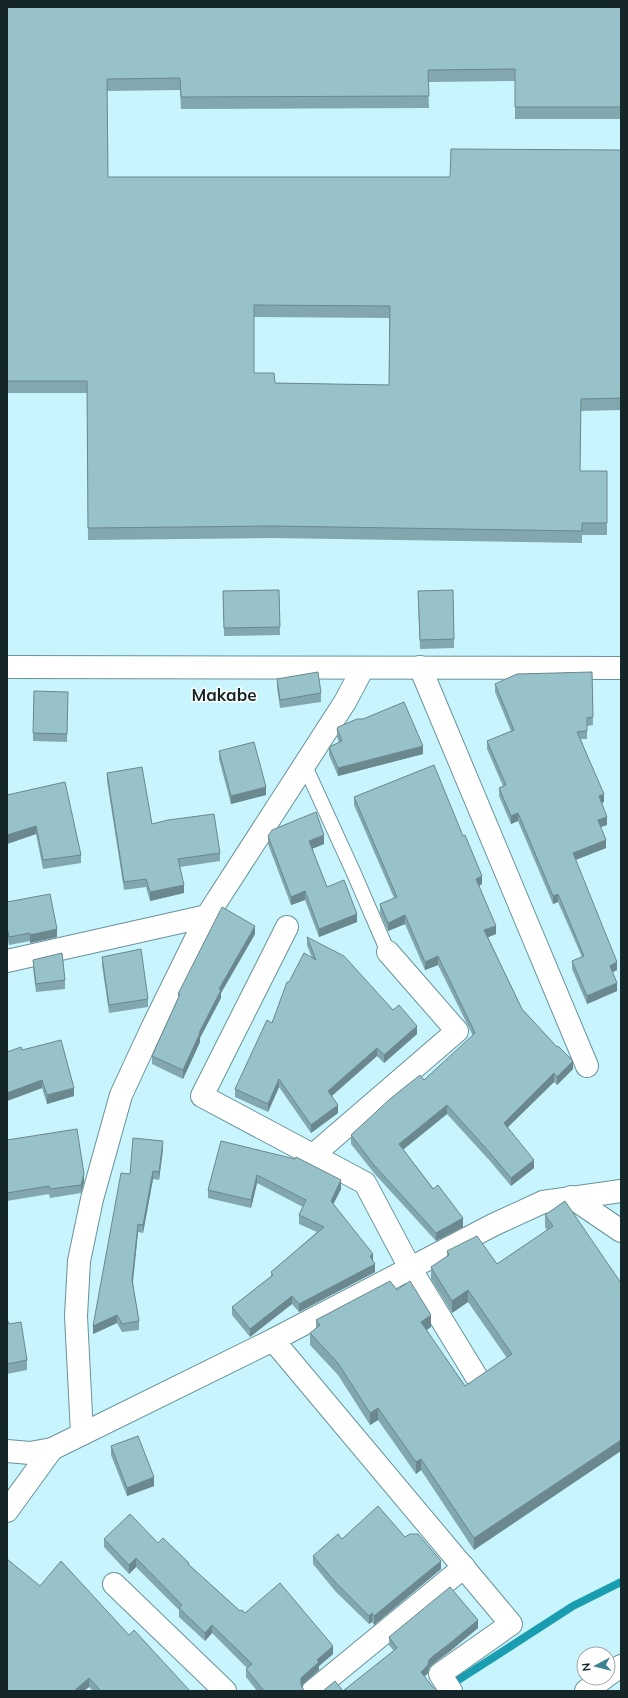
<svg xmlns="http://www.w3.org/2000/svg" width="628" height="1698" viewBox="0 0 628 1698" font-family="Mulish,sans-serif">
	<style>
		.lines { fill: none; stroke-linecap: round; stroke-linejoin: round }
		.stream { stroke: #1a9db1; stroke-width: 8 }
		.service-casing { stroke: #69929a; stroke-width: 16 }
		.minor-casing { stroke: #69929a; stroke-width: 24 }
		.service { stroke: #fff; stroke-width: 14 }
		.minor { stroke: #fff; stroke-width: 22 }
		.wall { fill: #82a7ae; fill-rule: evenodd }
		.shaded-wall { fill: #6a888d }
		.building { fill: #97c2ca; stroke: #6a888d; fill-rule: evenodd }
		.labels { text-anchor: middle; stroke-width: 3; stroke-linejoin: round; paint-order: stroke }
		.quarter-label { font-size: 17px; font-weight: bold; fill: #152629; stroke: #fff }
	</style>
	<rect width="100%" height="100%" fill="#c8f4fd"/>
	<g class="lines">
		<polyline class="stream" points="449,1686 573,1606 621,1582"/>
		<defs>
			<polyline id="service" points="304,764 352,869 388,952"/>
			<g id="minor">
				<polyline points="7,667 621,668"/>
				<polyline points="420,667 587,1066"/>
				<polyline points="287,927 202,1096 365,1183 410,1268 476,1376"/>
				<polyline points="7,961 207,916"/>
				<polyline points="312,1156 457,1031 388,952"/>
				<polyline points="571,1197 621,1231"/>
				<polyline points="273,1340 511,1624 440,1674 451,1691"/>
				<polyline points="82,1434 76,1316 79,1261 92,1199 121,1095 153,1026 207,916 345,702 363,668"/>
				<polyline points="7,1451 30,1453 52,1449 273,1340 493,1225 543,1202 621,1191"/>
				<polyline points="7,1511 52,1449"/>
				<polyline points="114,1584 225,1691"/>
				<polyline points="608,1675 621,1666"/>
				<polyline points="313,1691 464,1567"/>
				<polyline points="586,1691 604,1678"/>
			</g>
		</defs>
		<use href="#service" class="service-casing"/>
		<use href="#minor" class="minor-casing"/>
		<use href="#service" class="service"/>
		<use href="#minor" class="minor"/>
	</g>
	<g class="wall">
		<path d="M7,7h614v112h-106v-38l-87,1 1,26 -248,1 -1,-19 -73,1 1,86h342l171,-27v260l-40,1 -1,60h27v64h-25v8l-310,-5 -184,2 -1,-147h-80zM254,317l135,1v67l-114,-2 -21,-10z"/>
		<polygon points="279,590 280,635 224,636 223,591"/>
		<polygon points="418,599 454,639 454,648 420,649"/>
		<polygon points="592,672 593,725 587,726 587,739 581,739 604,802 602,803 607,825 600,827 606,848 575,860 617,970 612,972 617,991 587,1004 572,969 572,961 582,957 558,902 553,904 518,821 511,824 499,796 499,788 503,786 487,749 487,741 511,731 495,692 495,684"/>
		<polygon points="277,679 321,693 321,702 280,708 277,688"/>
		<polygon points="68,692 67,742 33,741 33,733"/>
		<polygon points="337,729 423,754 338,776 329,755 329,747 339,742 337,737"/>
		<polygon points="219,751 266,795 231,804 219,759"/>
		<polygon points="107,773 152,824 220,853 220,861 180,867 184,893 150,901 146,887 124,890 107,781"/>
		<polygon points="7,795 81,855 81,863 43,869 36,834 7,844"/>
		<polygon points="354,797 482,884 479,886 496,934 488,937 522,1009 573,1069 557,1085 554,1082 508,1127 534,1168 511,1186 490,1161 447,1114 403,1149 463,1227 436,1241 374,1173 351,1144 351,1135 424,1080 473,1036 438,965 425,970 405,924 388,931 380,913 380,904 394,898 354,805"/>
		<polygon points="268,836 324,844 312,849 327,887 357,922 319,937 305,900 291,905 268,844"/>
		<polygon points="7,902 57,937 30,943 30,941 9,945 7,935"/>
		<polygon points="255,934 221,993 221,998 200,1038 200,1042 183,1079 152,1064 152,1056 178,998 178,994"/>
		<polygon points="307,937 393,1010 417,1034 384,1063 377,1056 332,1096 338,1113 311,1133 279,1087 268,1112 235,1097 235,1089 272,1023 289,982 312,958 307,945"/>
		<polygon points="102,957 148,999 148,1007 109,1013 102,965"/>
		<polygon points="33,960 65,980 65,989 36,992 33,968"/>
		<polygon points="22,1050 74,1096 47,1104 42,1088 7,1101 7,1052"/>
		<polygon points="7,1140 84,1182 81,1193 50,1198 49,1194 7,1201"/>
		<polygon points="221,1141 341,1189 333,1204 373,1261 375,1272 299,1312 292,1304 250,1337 232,1315 232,1307 271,1276 271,1272 317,1232 299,1224 299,1215 303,1207 257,1183 251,1208 208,1198 208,1190"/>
		<polygon points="163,1149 159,1180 153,1179 143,1233 138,1232 133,1283 139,1321 139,1330 122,1332 117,1323 93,1334 130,1174"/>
		<polygon points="565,1201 474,1550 421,1470 416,1474 378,1420 370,1425 338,1375 310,1345 310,1333 316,1329 316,1320 397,1290 431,1327 426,1330 465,1386 507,1358 468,1302 452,1313 431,1279 431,1267 447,1256 447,1251 497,1264 547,1230 545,1227 545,1215"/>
		<polygon points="7,1319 9,1324 27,1360 27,1370 7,1374"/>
		<polygon points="111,1446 154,1486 127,1496 111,1455"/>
		<polygon points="405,1537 441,1569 374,1625 372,1622 369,1624 336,1592 313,1564 313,1556 342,1539"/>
		<polygon points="104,1539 158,1543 189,1565 240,1611 333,1654 319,1666 319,1670 301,1686 304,1691 257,1691 246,1677 246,1669 247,1668 212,1633 205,1641 179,1617 179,1610 136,1567 129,1574 104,1547"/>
		<polygon points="40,1586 129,1635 190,1691 93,1691 89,1687 84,1691 7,1691"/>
		<polygon points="478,1628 449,1652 433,1664 429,1668 428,1673 425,1676 343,1691 394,1651 389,1645 389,1637"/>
	</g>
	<g class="shaded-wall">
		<polygon points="423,746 423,754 338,776 338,768"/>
		<polygon points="266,787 266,795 231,804 231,796"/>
		<polygon points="604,794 604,802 599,804 599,796"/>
		<polygon points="518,813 518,821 511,824 511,816"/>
		<polygon points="607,817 607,825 598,828 598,820"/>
		<polygon points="36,826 36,834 7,844 7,835"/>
		<polygon points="324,835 324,844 309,850 309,841"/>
		<polygon points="606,840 606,848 573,861 573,853"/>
		<polygon points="482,876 482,884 476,887 476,879"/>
		<polygon points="184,885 184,893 150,901 150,892"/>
		<polygon points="305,891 305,900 291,905 291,897"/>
		<polygon points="558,894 558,902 553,904 553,896"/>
		<polygon points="357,914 357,922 319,937 319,929"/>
		<polygon points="405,915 405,924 388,931 388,923"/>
		<polygon points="255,926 255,934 221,993 221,998 200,1038 200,1042 183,1079 183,1070 199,1033 219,989"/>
		<polygon points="496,926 496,934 484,939 484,930"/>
		<polygon points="57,929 57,937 30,943 30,935"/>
		<polygon points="438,956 438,965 425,970 425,962"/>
		<polygon points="617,962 617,970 610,974 610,966"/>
		<polygon points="617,983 617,991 587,1004 587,996"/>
		<polygon points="417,1026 417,1034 384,1063 384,1055"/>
		<polygon points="377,1048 377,1056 328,1099 328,1091"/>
		<polygon points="573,1061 573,1069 557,1085 557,1077"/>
		<polygon points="554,1073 554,1082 504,1131 504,1123"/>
		<polygon points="279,1079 279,1087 268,1112 268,1104"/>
		<polygon points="42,1080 42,1088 7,1101 7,1093"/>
		<polygon points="74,1088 74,1096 47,1104 47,1095"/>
		<polygon points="338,1105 338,1113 311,1133 311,1125"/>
		<polygon points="447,1105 447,1114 399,1153 399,1144"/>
		<polygon points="163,1141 163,1149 159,1180 159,1172"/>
		<polygon points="534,1160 534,1168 511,1186 511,1178"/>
		<polygon points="153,1171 153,1179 143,1233 143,1225"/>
		<polygon points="84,1174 84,1182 81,1193 81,1185"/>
		<polygon points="257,1175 257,1183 251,1208 251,1200"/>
		<polygon points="341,1180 341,1189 331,1209 331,1201"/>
		<polygon points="463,1218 463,1227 436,1241 436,1233"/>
		<polygon points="138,1224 138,1232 132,1288 132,1280"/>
		<polygon points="373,1254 373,1262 370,1256"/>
		<polygon points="375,1264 375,1272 299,1312 299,1304"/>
		<polygon points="468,1290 468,1302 452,1313 452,1301"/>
		<polygon points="292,1296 292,1304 250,1337 250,1329"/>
		<polygon points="117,1315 117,1323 93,1334 93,1326"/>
		<polygon points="431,1315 431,1327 421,1334 421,1322"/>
		<polygon points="378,1408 378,1420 370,1425 370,1413"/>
		<polygon points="621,1440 621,1451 474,1550 474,1538"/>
		<polygon points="421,1459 421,1470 416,1474 416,1462"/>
		<polygon points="154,1477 154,1486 127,1496 127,1488"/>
		<polygon points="136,1558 136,1567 129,1574 129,1565"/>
		<polygon points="441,1561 441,1569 374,1625 374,1616"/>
		<polygon points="372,1613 372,1622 369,1624 369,1616"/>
		<polygon points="478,1620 478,1628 449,1652 433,1664 429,1668 428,1673 421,1680 421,1672 429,1660 433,1656"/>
		<polygon points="212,1625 212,1633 205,1641 205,1633"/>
		<polygon points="333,1646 333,1654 319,1666 319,1670 301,1686 301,1678 317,1660"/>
		<polygon points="89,1678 89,1687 84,1691 74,1691"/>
	</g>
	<g class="building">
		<path d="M7,7h614v100h-106v-38l-87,1 1,26 -248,1 -1,-19 -73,1 1,98h342l1,-28 170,1v248l-40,1 -1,72h27v52h-25v8l-310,-5 -184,2 -1,-147h-80zM254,305l136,1 -1,79 -114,-2 -1,-10h-20z"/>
		<polygon points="279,590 280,627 224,628 223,591"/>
		<polygon points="453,590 454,639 420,640 418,591"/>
		<polygon points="318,672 321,693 280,700 277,679"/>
		<polygon points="592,672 593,717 587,718 587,731 577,732 604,794 599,796 607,817 598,820 606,840 573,853 617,962 610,966 617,983 587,996 572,961 584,956 558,894 553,896 518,813 511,816 499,788 506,785 487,741 514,730 495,684 517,674"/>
		<polygon points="34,691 68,692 67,734 33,733"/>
		<polygon points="404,702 423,746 338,768 329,747 342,741 337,729 338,727 357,719 363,719"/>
		<polygon points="254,742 266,787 231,796 219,751"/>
		<polygon points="434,765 463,836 465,835 482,876 476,879 496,926 484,930 522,1009 557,1047 558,1046 573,1061 557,1077 554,1073 504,1123 534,1160 511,1178 490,1153 447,1105 399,1144 433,1189 438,1185 463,1218 436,1233 374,1165 351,1135 391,1098 420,1075 424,1080 475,1033 438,956 425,962 405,915 388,923 380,904 397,897 354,797"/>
		<polygon points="142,767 152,824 168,820 214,814 220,853 178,859 184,885 150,892 146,879 124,882 107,773"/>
		<polygon points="65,782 81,855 43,860 36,826 7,835 7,795"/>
		<polygon points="316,812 324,835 309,841 327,887 344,880 357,914 319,929 305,891 291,897 268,836 272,830"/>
		<polygon points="50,894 57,929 30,935 30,933 9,937 7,927 7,902"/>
		<polygon points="222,907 255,926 219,989 221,990 199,1033 200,1033 183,1070 152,1056 180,994 178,994"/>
		<polygon points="307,937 344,956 393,1010 399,1005 417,1026 384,1055 377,1048 328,1091 338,1105 311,1125 279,1079 268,1104 235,1089 267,1020 272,1023 287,982 289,982 304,953 316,960"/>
		<polygon points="141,949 148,999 109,1005 102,957"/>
		<polygon points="62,953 65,980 36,984 33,960"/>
		<polygon points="61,1040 74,1088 47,1095 42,1080 7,1093 7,1052 21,1047 22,1050"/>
		<polygon points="77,1129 84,1174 81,1185 50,1189 49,1186 7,1193 7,1140"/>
		<polygon points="133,1138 163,1141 159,1172 153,1171 143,1225 138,1224 132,1280 139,1321 122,1324 117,1315 93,1326 121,1173 130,1174"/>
		<polygon points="221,1141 295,1159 296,1157 341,1180 331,1201 373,1254 370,1256 375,1264 299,1304 292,1296 250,1329 232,1307 273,1275 271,1272 324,1227 299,1215 306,1200 257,1175 251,1200 208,1190"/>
		<polygon points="565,1201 621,1283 621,1440 474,1538 421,1459 416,1462 378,1408 370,1413 338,1363 310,1333 320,1325 316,1320 390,1281 397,1290 410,1281 431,1315 421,1322 465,1386 512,1354 468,1290 452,1301 431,1267 449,1255 447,1251 477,1236 497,1264 553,1226 545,1215"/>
		<polygon points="7,1319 9,1324 21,1322 27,1360 7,1364"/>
		<polygon points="138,1436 154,1477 127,1488 111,1446"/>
		<polygon points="378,1506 405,1537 410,1534 418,1534 441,1561 374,1616 372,1613 369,1616 336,1583 313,1556 338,1534 342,1539"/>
		<polygon points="130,1514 158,1543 163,1538 189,1563 188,1564 240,1611 242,1610 245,1613 280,1583 333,1646 317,1660 319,1662 301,1678 301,1685 304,1691 264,1691 246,1669 252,1664 212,1625 205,1633 179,1608 182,1605 136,1558 129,1565 104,1539"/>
		<polygon points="7,1559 40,1586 61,1561 129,1635 134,1630 190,1691 101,1691 89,1678 74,1691 7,1691"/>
		<polygon points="450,1587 478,1620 449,1644 433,1656 429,1660 428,1665 421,1672 436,1691 323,1691 335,1681 343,1691 397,1648 389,1637"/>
	</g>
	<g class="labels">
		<g class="quarter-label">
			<text x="224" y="701">Makabe</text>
		</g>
	</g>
	<rect width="628" height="1698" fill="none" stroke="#152629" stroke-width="16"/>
	<g transform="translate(596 1666) rotate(263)"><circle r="19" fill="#ffffff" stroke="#a1a8a9"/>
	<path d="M0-3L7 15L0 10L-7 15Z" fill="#3e8390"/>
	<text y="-6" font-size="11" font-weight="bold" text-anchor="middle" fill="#152629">N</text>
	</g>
</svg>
